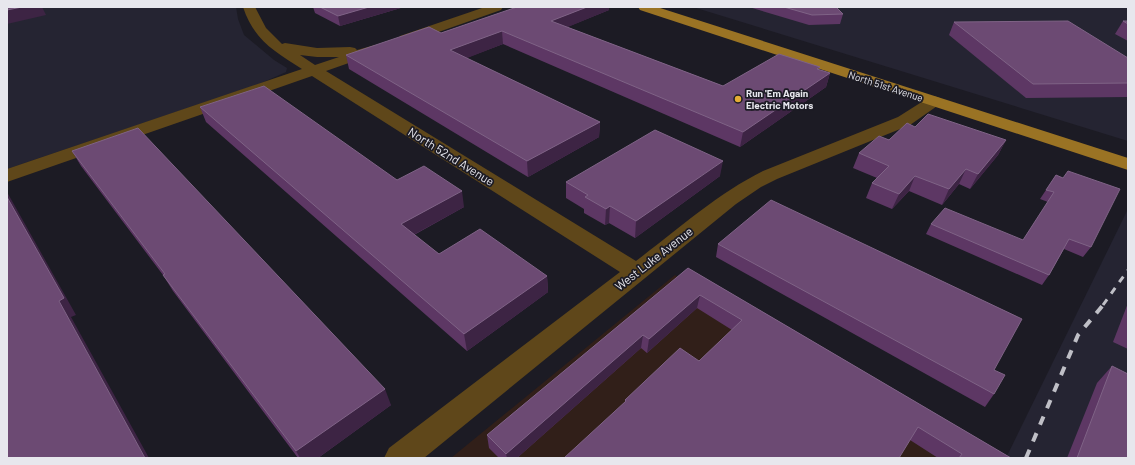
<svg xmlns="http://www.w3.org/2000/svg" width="1135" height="465" viewBox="0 0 1135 465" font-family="Barlow,sans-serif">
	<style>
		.commercial { fill: #311f19 }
		.built { fill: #252432 }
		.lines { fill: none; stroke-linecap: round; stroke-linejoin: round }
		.street { fill: #5f471a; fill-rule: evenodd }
		.primary { fill: #9a7324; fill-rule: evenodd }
		.rail-far1 { stroke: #bfbfc6; stroke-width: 3; stroke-dasharray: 7 7; stroke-linecap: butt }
		.rail { stroke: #bfbfc6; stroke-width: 4; stroke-dasharray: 9 9; stroke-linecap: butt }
		.wall { fill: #5d3764 }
		.shaded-wall { fill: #3d2444 }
		.building { fill: #6c4a73; stroke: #7f6386 }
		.poi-dot { fill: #e5ad35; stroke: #1c1b24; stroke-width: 1.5 }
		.labels { text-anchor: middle; stroke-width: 3.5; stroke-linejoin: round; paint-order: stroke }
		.far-street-label { font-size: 10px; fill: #e7e7ed; stroke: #1c1b24 }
		.far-poi-label { font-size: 10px; font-weight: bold; fill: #e7e7ed; stroke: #1c1b24; text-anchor: start }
		.street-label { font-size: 12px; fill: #e7e7ed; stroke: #1c1b24 }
	</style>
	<rect width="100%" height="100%" fill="#1c1b24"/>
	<polygon class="commercial" points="675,275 686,282 979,458 451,458"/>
	<g class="built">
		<polygon points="7,7 236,7 238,19 244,35 274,60 287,68 286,72 259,84 7,169"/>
		<polygon points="693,7 1128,7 1128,141"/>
		<polygon points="1128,209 1128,458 1006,458"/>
	</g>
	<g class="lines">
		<g class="street">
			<path d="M243,7h12l11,21 16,16 3,-1 32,5 33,-1 5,1 2,2 18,-5 5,1 2,3 -2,3 -54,19 310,190c41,-31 81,-67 127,-90l135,-54 30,-19 6,-2 6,2 2,3 -2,3 -30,21 -133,54 -16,8 -25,17 -312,254h-40l5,-10 231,-176 -308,-196 -305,106v-13l295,-100c-28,-18 -48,-29 -59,-62zM300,55l17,2h22l-24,8z"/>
			<polygon points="485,7 503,7 501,10 410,42 405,43 400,42 398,39 400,36"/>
		</g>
		<polygon class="primary" points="638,7 657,7 1128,158 1128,170 640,10"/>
		<polyline class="rail-far1" points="1103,305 1128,270"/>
		<polyline class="rail" points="1026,458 1078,335 1104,304"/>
	</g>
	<g class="wall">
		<polygon points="313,7 404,7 340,26 315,13"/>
		<polygon points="517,7 609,7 609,10 567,27 723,86 819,70 830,73 826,87 740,147 503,44 466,58 600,122 599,137 528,177 349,69 346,55 441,33"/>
		<polygon points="749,7 836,7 843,14 840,24 809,25"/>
		<polygon points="1123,21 1128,21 1128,41 1115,34"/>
		<polygon points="954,22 1128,58 1128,97 1026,98 949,35"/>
		<polygon points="200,107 397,180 464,207 414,235 439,254 547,276 548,292 467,351 206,122"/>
		<polygon points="915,127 1006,140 998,155 970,189 959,184 942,205 909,191 892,209 866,198 872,183 877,178 853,168 859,153"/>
		<polygon points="72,151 391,405 318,458 298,458 173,291 163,275 81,166"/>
		<polygon points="1056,175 1091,247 1083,257 1064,249 1049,275 1042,285 926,234 931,224 1023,240 1048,202 1040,199"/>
		<polygon points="720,176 635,238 609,223 605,225 584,213 584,209 566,198 566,182"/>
		<polygon points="718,244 994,370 994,394 985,407 716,257"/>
		<polygon points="688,268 1011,458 938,458 910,440 625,402 625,400 699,361 732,330 697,308 647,353 641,348 517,458 499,458 489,448 487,435"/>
		<polygon points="1128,303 1128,349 1113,342"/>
		<polygon points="1112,366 1128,458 1067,458 1097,383"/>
	</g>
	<g class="shaded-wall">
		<polygon points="22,7 42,7 46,15 7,24 7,10"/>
		<polygon points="369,7 404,7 340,26 338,16"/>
		<polygon points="587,7 609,7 609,10 551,34 551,21"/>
		<polygon points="502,31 503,44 452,64 450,50"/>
		<polygon points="830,73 826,87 740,147 743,132"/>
		<polygon points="600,122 599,137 528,177 527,161"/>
		<polygon points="1006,140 998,155 970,189 978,174"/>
		<polygon points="723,161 720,176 635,238 636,221"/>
		<polygon points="966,169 959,184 942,205 949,189"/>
		<polygon points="915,176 909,191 892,209 899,194"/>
		<polygon points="462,191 464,207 404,240 401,224"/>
		<polygon points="7,192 76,315 71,317 149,458 145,458 59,301 7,197"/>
		<polygon points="610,206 609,223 605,225 606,209"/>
		<polygon points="547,276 548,292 467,351 464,334"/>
		<polygon points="700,295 697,308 647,353 649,339"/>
		<polygon points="643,335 641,348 517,458 507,458 506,454"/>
		<polygon points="385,389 391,405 318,458 300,458 296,451"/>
	</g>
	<g class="building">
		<polygon points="7,7 22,7 7,10"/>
		<polygon points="320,7 369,7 338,16"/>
		<polygon points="517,7 587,7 551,21 723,86 779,54 820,67 817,69 830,73 743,132 502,31 450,50 600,122 527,161 346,55 429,27 441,33"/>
		<polygon points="784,7 836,7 843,14 812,15"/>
		<polygon points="1068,21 1128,58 1128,83 1033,84 954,22"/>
		<polygon points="1123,21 1128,21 1128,24"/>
		<polygon points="264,86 397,180 424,166 462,191 401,224 439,254 480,229 547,276 464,334 200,107"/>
		<polygon points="928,114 1006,140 978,174 966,169 949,189 915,176 899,194 872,183 889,166 859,153 879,136 889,140 907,123 915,127"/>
		<polygon points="138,128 385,389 296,451 163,275 165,274 72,151"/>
		<polygon points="655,130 723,161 636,221 610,206 606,209 585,197 588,195 566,182"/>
		<polygon points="1068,171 1120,189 1091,247 1069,239 1049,275 931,224 945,208 1023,240 1054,192 1046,190 1056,175 1063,178"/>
		<polygon points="7,197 64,298 59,301 145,458 7,458"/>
		<polygon points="771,200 1022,319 994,370 1005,375 994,394 718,244"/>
		<polygon points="688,268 1011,458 959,458 962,454 918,427 899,458 564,458 626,401 625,400 680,348 699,361 742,320 700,295 649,339 643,335 506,454 487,435"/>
		<polygon points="1112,366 1128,374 1128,458 1077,458"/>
	</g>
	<circle class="poi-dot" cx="738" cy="99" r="4"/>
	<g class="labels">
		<g class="far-street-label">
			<text transform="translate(886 86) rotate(18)" y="4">North 51st Avenue</text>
		</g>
		<g class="far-poi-label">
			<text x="746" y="97">Run 'Em Again<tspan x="746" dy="12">Electric Motors</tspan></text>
		</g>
		<g class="street-label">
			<text transform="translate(451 157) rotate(32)" y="4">North 52nd Avenue</text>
			<text transform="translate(654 259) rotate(-38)" y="4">West Luke Avenue</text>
		</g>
	</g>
	<rect width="1135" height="465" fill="none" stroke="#e7e7ed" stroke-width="16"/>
</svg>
